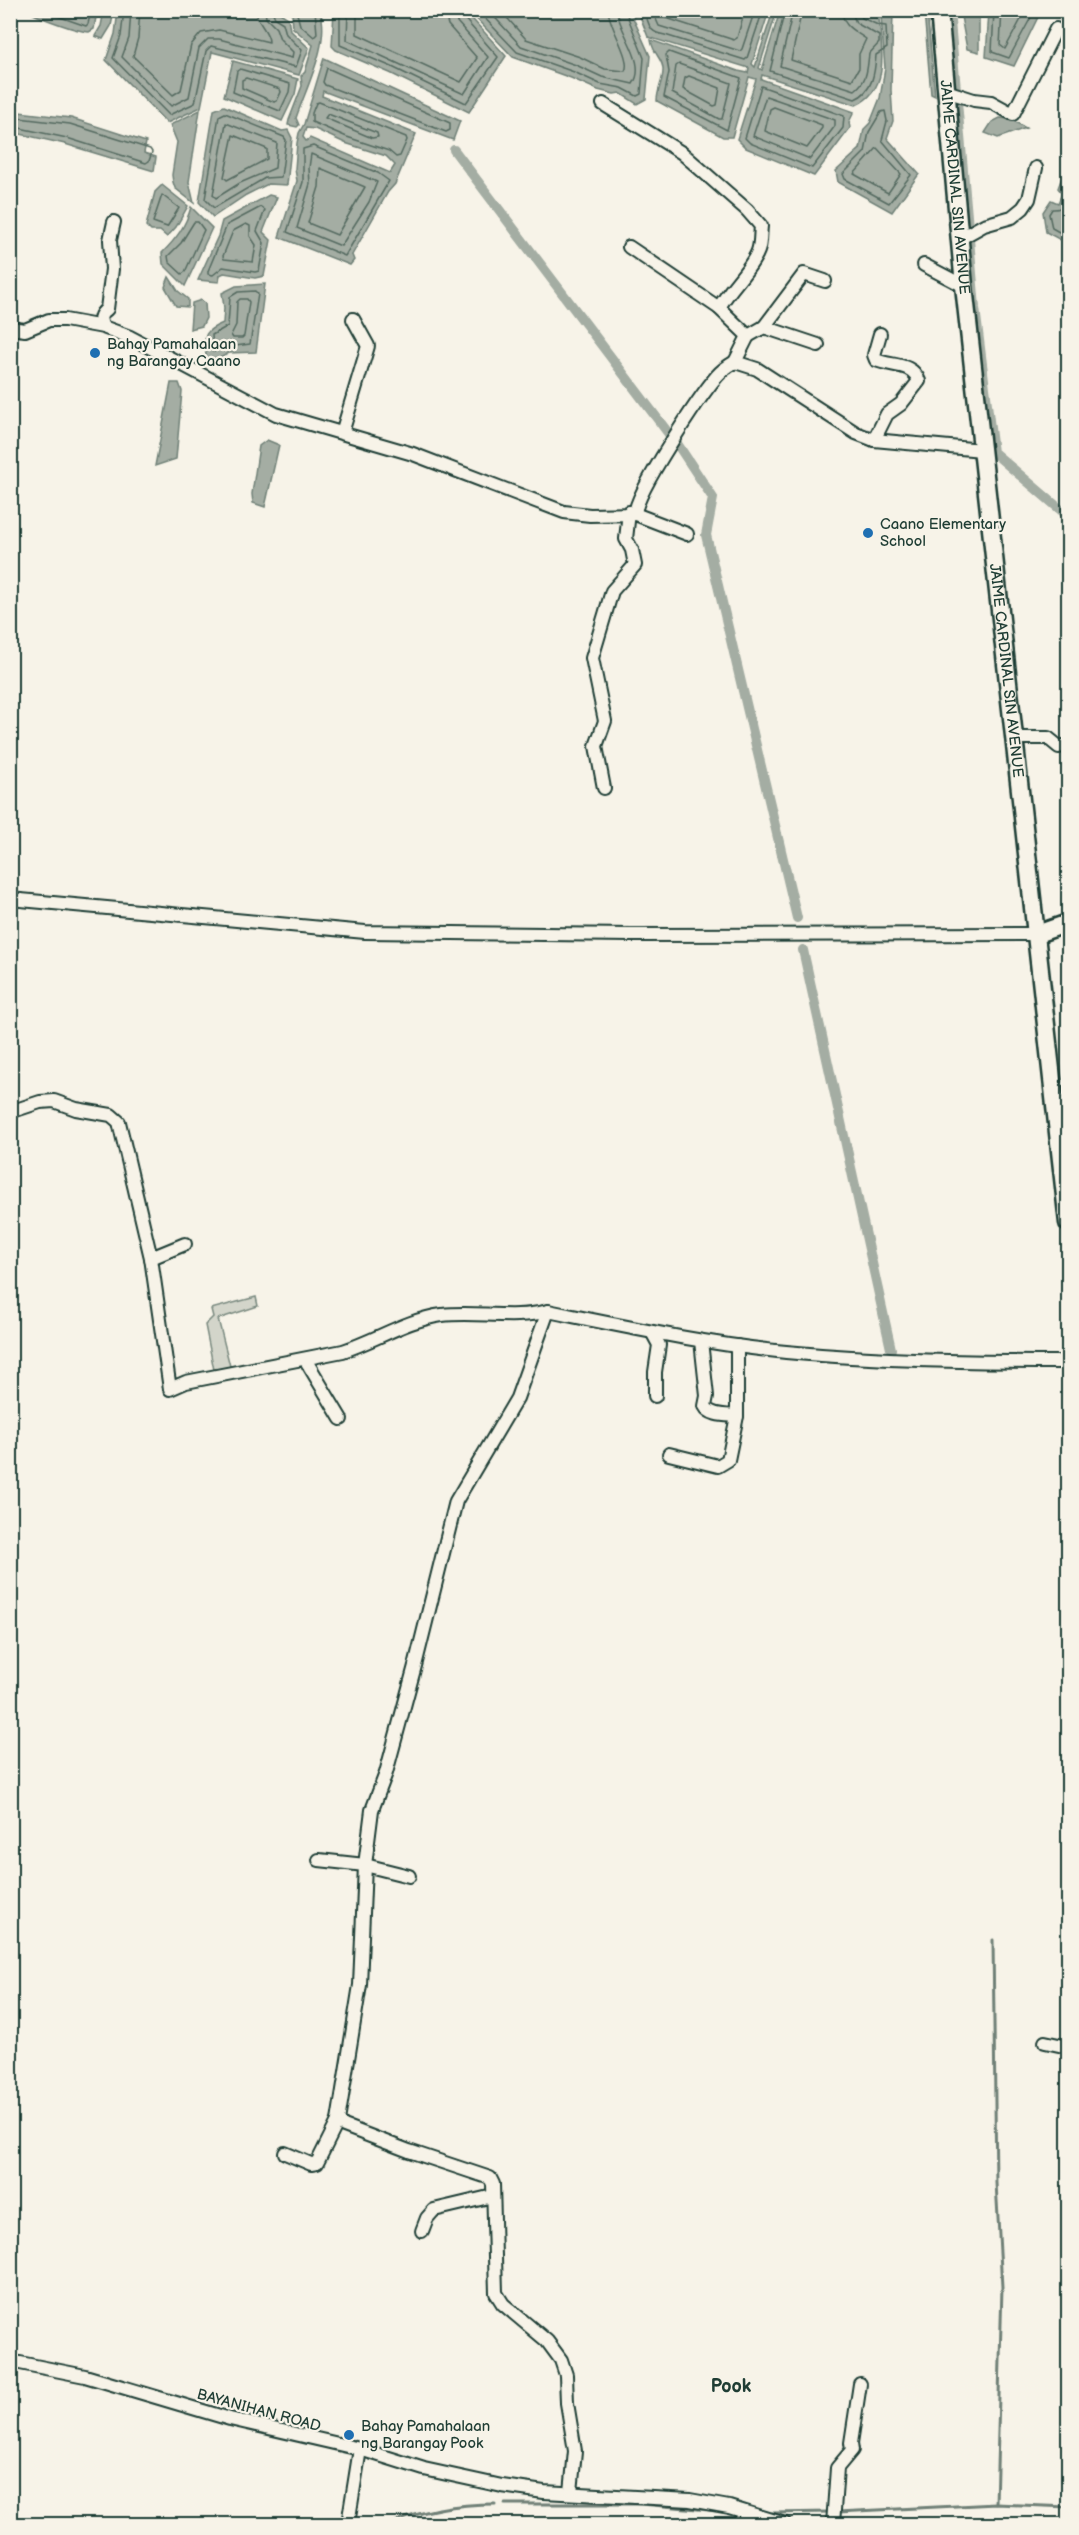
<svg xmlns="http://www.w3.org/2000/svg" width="1079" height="2535" viewBox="0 0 1079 2535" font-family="'Balsamiq Sans',sans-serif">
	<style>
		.green { fill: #d3d5ca; stroke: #79897f; stroke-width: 1.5 }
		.water { fill: #a4ada3; stroke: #6f8077; stroke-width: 1.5; fill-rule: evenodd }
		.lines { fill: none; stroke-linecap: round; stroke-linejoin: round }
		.shore { stroke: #546a60; stroke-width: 1.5 }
		.stream { stroke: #6f8077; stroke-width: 3 }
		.canal { stroke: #a4ada3; stroke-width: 10 }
		.street-casing { stroke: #1f3d34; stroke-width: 16 }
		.secondary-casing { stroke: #1f3d34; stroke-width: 21 }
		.street { stroke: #f7f3e8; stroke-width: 12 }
		.secondary { stroke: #f7f3e8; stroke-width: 16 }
		.poi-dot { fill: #1f6fb2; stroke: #f7f3e8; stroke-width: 2 }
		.labels { text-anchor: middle; stroke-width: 4.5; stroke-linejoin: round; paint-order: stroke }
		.street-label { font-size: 15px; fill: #1f3d34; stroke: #f7f3e8 }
		.poi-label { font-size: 15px; fill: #1f3d34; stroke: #f7f3e8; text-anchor: start }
		.quarter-label { font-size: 18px; font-weight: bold; fill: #1f3d34; stroke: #f7f3e8 }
	</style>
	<rect width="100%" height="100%" fill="#f7f3e8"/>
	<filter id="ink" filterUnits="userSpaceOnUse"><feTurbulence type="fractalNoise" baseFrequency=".0167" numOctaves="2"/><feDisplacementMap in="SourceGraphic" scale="12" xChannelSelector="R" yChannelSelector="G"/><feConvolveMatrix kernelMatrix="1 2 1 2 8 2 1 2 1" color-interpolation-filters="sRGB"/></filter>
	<g filter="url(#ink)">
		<polygon class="green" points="256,1297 258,1306 218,1319 231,1370 215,1375 205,1325 213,1317 211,1309"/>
		<g class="water">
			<path d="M27,11h70l-3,18 -5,3c-14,-1 -48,-14 -62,-21z"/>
			<polygon points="104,11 114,11 111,26 103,39 95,36 101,26"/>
			<polygon points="118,11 277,11 288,18 290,30 309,48 299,75 212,52 201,107 167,123 106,60 115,34"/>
			<path d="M285,11h35c11,30 -14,77 -24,107l3,7 -2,2 -9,-2 1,-5 13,-34 -1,-10 4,-4 8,-27 -20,-17 -1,-14z"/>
			<polygon points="334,11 465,11 506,56 469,112 390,73 336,50 332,46"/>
			<polygon points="469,11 630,11 650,56 646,99 637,104 620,93 614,94 598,90 571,78 513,57"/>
			<path d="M638,11h131l-17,53 3,3 18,-56h4l-18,57 3,2 18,-59h79l20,8c3,30 11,71 -23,86l-94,-30 -1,4 93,33 -5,10 1,6 -36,48 -68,-28 -9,-9 19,-60 -7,-2 -17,60h-9l-66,-36c0,-11 6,-20 6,-30 1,-12 -10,-16 -12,-31l87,31 10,2 1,-5 -101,-31z"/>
			<polygon points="869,11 893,11 891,90 893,121 887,138 919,174 892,212 838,182 836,171 860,149 864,129 870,123 880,98 885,68 881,16"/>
			<polygon points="924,11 927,11 935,96 931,94"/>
			<polygon points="960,11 979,11 979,52 967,49"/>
			<polygon points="989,11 1041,11 1014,66 986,57"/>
			<path d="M324,58l136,63 -7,19 -130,-49 -1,5 94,38 -21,50 -7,8 -36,63 2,5 -4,5 -71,-28 18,-56 -2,-12 2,-26 2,-10 5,-9zM306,128l9,1 30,14 41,13 9,9 -5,8 -80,-35 -4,3 -3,-4z"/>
			<polygon points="233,61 298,79 295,94 282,121 224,96"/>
			<polygon points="224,106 282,131 288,130 292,138 287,185 268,184 246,195 213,217 199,202 214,110"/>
			<polygon points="200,110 189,182 194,203 175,188 173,182 172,175 177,142 170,125"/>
			<polygon points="10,111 71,118 146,142 144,153 156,157 154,171 65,144 11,132"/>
			<polygon points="1000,118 1010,119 1026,128 998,138 985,133 992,122"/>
			<polygon points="1068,161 1068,244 1046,232 1043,212 1051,200 1058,203 1062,193 1058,188"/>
			<polygon points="162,185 188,206 176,227 167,237 160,231 151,231 146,226 155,192"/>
			<polygon points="269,195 277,197 263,232 271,240 264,276 255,278 224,273 220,275 219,282 198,280 218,236 222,221"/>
			<path d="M191,207l21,21 -27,58 -22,-22 -1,-11c14,-14 24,-27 29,-46z"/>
			<polygon points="169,277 178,291 188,299 188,307 176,306 165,287"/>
			<path d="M265,284l-9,68 -27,1 -14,8 -9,-1c0,-23 -7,-27 17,-37l1,-15 -2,-15 14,-7z"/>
			<polygon points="201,300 205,303 206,318 202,326 190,329 192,303"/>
			<polygon points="171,383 179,383 182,391 176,459 155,466"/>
			<polygon points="267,440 279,445 265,507 253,503 252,494 259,446"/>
		</g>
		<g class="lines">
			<g class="shore">
				<polyline points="40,10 86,26 88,24 91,10"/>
				<polyline points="124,10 121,36 113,58 169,115 195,103 206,51 211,46 296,67 302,50 286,34 283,23 275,18 272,10"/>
				<polyline points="131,10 129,38 122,57 171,106 189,97 199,48 208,39 219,39 292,58 293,52 280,39 276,28 266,18 265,10"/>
				<path d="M140,10l-2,28 -5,18 40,39 8,-5 10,-45 10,-12 18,-3 50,12c0,-12 -13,-18 -13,-32"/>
				<polyline points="296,10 300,25 314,37 317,34 315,10"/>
				<polyline points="340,10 340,45 392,67 466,103 498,57 463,17 461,10"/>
				<polyline points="348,10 347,40 464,94 488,57 457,22 453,10"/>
				<polyline points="357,10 357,34 461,82 477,58 448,25 444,10"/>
				<polyline points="477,10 517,52 574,72 600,84 622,88 637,96 641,94 644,58 625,10"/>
				<path d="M488,10l33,36 55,19 26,12 31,7c15,-22 -14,-50 -16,-74"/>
				<path d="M500,10l26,29 54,18 25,12 20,2c7,-12 -16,-44 -17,-61"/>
				<path d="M644,10c6,16 4,22 21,25l80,25 2,-2 16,-48"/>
				<polyline points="652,10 659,26 740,51 742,49 755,10"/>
				<polyline points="662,10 666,18 734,40 737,38 745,10"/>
				<path d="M785,10l-15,61 85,28c18,-7 20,-28 21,-44l11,-7 -1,-22 -8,-1 -16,-7 -3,-8"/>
				<path d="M793,10l-13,56 75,24c13,-10 12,-21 14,-36l10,-11v-7l-23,-13 -5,-13"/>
				<path d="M802,10l-11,50 61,20 7,-12v-14l7,-15c-12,-9 -23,-11 -24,-29"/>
				<polyline points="994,10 992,52 1009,58 1035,10"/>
				<polyline points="1002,10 1000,45 1005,49 1026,10"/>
				<polygon points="669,52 741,78 727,130 664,97 669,72 666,55"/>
				<polygon points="679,64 731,83 722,119 719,119 672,93 676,66"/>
				<polygon points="327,68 450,123 450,130 446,132 325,85 323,82"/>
				<polygon points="240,69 290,84 289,92 280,111 233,92 237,71"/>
				<polygon points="689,76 720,88 717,105 714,106 683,89 685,78"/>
				<polygon points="246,78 280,89 281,92 277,101 274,102 242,88 242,80"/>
				<polygon points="761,86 844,116 843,128 812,168 750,143 745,138"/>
				<polygon points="766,96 835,120 835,126 810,159 753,136"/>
				<polygon points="319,102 406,137 407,140 400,156 396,157 389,151 347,137 312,122 312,113 316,103"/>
				<polygon points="774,107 822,125 822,128 807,148 765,131 770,109"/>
				<polygon points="885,111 887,121 882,140 911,175 889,203 845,179 843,174 865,152 869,132 881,112"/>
				<polygon points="225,113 284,137 286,140 281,177 265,178 214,208 205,199 219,116"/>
				<polygon points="328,114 377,133 378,137 372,138 325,118"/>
				<polyline points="10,117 70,124 150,149 152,152 149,161 146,163 67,138 10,126"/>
				<polygon points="226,123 277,143 275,168 240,183 216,198 213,195"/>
				<polygon points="233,135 267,149 267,159 227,180 224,177"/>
				<polygon points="313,146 378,173 389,181 345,256 287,232 303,182 303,149"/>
				<polygon points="877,148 901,174 888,193 854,174"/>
				<polygon points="311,154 377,182 369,202 341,246 297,228 310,184 309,168"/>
				<polygon points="320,168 365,187 337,235 308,223 319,187"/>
				<path d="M1068,177c-4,12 5,33 -16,32l-3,5 3,14 16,9"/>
				<polygon points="162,195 179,208 167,227 153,222"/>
				<polygon points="261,207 265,210 257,231 264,243 259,271 255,272 223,267 213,275 208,274 208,271 227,225"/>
				<polygon points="194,222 198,222 204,230 185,272 182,274 169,262 168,256 181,243"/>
				<polygon points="246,224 250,226 250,236 256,245 253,262 224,259 223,256 233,231"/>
				<polygon points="255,291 258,294 250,344 228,347 213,352 212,335 228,326 230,297 238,292"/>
				<polygon points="240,299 247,299 249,302 244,336 242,338 233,338 231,335 236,325 237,302"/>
			</g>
			<g class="stream">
				<polyline points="993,1940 996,2183 1002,2287 996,2504"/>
				<polyline points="505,2504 641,2504 720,2511"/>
				<polyline points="838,2512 996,2504 1068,2507"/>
				<polyline points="772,2513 829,2512"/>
				<path d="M391,2524c33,-15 68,-20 104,-20"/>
			</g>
			<g class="canal">
				<polyline points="949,10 975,308 993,452 1068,516"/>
				<polyline points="454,150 672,438"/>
				<polyline points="676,442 713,498 706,535 797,918"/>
				<polyline points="803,950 891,1349"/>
			</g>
			<defs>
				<g id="street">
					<polyline points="946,91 974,100 991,102 1013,114 1056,29"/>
					<path d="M603,104l79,49 65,57 14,16c-1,8 0,17 -3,25 -7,19 -29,37 -39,57l29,28 -13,26"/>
					<polyline points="959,239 984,225 1012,217 1023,208 1029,199 1036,168"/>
					<polyline points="629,247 719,308"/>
					<polyline points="924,265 964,286"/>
					<path d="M103,327c-4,-8 -4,-12 4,-18l5,-40 -2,-29 4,-18"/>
					<polyline points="764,327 804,274 825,281"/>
					<path d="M10,328l15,2 24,-10h16l38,7 27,10 146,77 137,40 151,58 26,3 45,-1c1,-22 65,-118 82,-138 5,-6 11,-10 18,-14l22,7 99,64 18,7 108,10"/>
					<polyline points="748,336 764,327 818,345"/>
					<polyline points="342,433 368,346 353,319"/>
					<path d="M874,440l13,-26 14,-10 18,-23c-7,-19 -27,-14 -43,-21l-2,-5 6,-21"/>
					<polyline points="635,514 687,534"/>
					<polyline points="1015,738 1048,738 1059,747 1068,745"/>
					<polyline points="604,788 596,746 605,721 592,658 612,591 635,565 632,550 626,539 629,512"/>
					<polyline points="10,899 365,932 632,935 1037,934"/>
					<path d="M10,1112l30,-10 14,-1 22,8 35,6 8,7 32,136 19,131 16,-7 157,-31c34,-11 63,-31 99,-36 35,-4 72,5 106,-4 79,16 157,33 238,41 94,9 188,10 282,10"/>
					<polyline points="151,1258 185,1244"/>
					<polyline points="548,1311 517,1398 456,1501 416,1662 386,1773 372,1810 365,1865 360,1985 338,2121 344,2126 409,2151 490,2178 493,2184 496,2293 503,2304 547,2341 561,2360 566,2375 567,2403 575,2451 571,2492"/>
					<polyline points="652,1332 659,1345 655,1372 655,1396"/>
					<path d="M701,1341l6,55 -2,10c5,10 21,9 32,10"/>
					<polyline points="305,1359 341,1419"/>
					<polyline points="669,1454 718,1466 728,1460 737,1416 737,1346"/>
					<polyline points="319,1860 365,1865 409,1876"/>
					<polyline points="1045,2042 1068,2047"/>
					<polyline points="285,2153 311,2164 317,2163 338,2121"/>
					<polyline points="422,2231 427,2218 434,2210 493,2196"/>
					<polyline points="10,2361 85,2376 230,2419 360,2449 424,2469 502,2486 544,2492 690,2500 729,2507 785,2524"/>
					<polyline points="348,2524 360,2449"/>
					<polyline points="833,2524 837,2468 852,2450 851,2443 860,2384"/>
				</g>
				<g id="secondary">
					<path id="s1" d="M939,10l25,276 104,937"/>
					<polyline points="1037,934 1068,923"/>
				</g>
			</defs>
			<use href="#street" class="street-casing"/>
			<use href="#secondary" class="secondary-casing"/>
			<use href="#street" class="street"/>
			<use href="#secondary" class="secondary"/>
		</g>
	</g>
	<g class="poi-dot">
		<circle cx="95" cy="353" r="6"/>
		<circle cx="868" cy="533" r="6"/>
		<circle cx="349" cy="2435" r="6"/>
	</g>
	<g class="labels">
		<g class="street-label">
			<text dy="5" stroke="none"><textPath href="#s1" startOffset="178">JAIME CARDINAL SIN AVENUE</textPath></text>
			<text dy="5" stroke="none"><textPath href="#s1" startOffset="664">JAIME CARDINAL SIN AVENUE</textPath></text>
			<text transform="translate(259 2410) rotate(15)" y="5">BAYANIHAN ROAD</text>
		</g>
		<g class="poi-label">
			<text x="107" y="349">Bahay Pamahalaan<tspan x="107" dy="17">ng Barangay Caano</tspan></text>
			<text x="880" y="529">Caano Elementary<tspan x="880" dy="17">School</tspan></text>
			<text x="361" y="2431">Bahay Pamahalaan<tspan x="361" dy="17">ng Barangay Pook</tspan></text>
		</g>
		<g class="quarter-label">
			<text x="731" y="2392">Pook</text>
		</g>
	</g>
	<rect width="1079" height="2535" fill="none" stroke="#f7f3e8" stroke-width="36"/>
	<rect x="18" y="18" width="1043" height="2499" fill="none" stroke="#1f3d34" stroke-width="2" filter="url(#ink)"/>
</svg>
